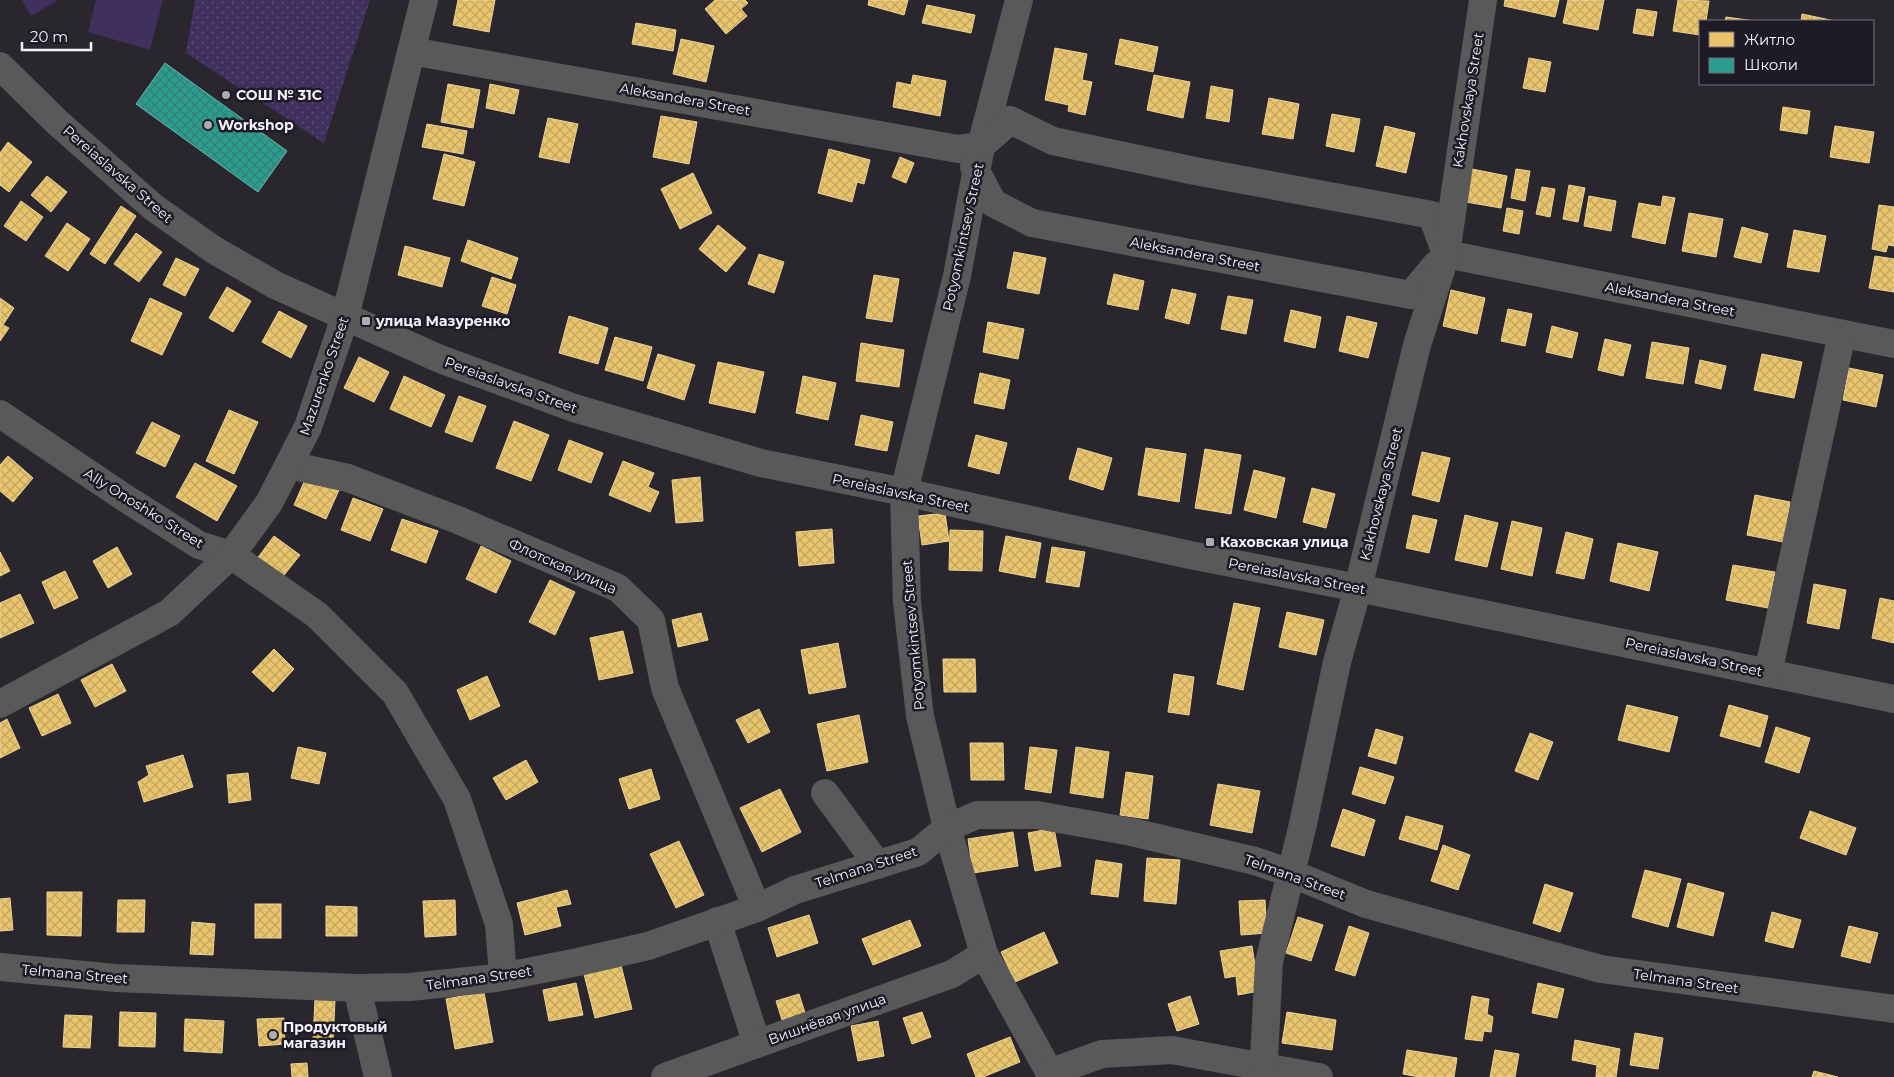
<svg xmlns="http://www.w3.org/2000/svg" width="1894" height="1077" viewBox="0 0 1894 1077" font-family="Montserrat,sans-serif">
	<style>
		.grass { fill: url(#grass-dots) }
		.pitch { fill: #3f305d }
		.homes { fill: url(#homes-cross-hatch); stroke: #ecd295 }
		.schools { fill: url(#schools-cross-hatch); stroke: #67b6af }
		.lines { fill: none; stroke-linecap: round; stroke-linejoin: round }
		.minor { stroke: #585958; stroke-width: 28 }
		.poi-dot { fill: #adaab2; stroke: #1e1b27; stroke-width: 2 }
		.labels { text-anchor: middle; stroke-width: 5; stroke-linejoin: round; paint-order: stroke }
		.poi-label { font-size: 14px; font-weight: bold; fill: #f4f1fa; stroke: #1e1b27; text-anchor: start }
		.street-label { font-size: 14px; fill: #f4f1fa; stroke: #1e1b27 }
	</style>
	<defs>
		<pattern id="grass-dots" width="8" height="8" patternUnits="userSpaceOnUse" patternTransform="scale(1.25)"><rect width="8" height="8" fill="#3f305d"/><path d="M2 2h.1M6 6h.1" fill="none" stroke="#5b4e75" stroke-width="1.8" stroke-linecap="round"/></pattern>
		<pattern id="homes-cross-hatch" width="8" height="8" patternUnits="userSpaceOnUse" patternTransform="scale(1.25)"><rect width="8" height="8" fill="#e9c46a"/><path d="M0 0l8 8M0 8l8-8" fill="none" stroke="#c1a562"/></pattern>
		<pattern id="schools-cross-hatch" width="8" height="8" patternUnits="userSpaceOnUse" patternTransform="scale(1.25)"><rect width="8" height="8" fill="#2a9d8f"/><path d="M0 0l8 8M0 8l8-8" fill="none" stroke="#357f77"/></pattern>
	</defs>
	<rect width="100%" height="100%" fill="#29272d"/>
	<polygon class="grass" points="195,0 370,0 324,143 186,53"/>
	<g class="pitch">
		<polygon points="22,0 58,0 31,16"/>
		<polygon points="96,0 163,0 150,50 88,32"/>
	</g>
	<g class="homes">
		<polygon points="458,0 495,0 489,32 453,25"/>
		<polygon points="715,0 745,0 748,3 741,9 747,16 726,34 705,9"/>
		<polygon points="869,0 908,0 904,15 868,5"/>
		<polygon points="1505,0 1559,0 1555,17 1504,6"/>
		<polygon points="1568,0 1604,0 1598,30 1563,23"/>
		<polygon points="1678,0 1709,1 1706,21 1700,21 1700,35 1673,31"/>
		<polygon points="927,5 975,15 971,33 922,23"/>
		<polygon points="1637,9 1657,12 1653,36 1633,33"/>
		<polygon points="1802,14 1835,21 1801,21"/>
		<polygon points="1726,17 1755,21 1725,21"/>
		<polygon points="636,23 676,30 673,51 632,44"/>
		<polygon points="681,39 714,46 706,82 673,74"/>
		<polygon points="1120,39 1158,47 1153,72 1115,64"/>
		<polygon points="1055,48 1087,54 1082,80 1092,82 1085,115 1068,111 1069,105 1045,100"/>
		<polygon points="1529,58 1551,62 1545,92 1523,88"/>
		<polygon points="913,75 946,81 940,116 893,107 897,82 911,85"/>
		<polygon points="1154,75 1190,82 1183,118 1147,110"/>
		<polygon points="448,84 480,90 473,128 441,122"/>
		<polygon points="490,84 519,90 514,114 486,108"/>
		<polygon points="1211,86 1233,90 1229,122 1206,118"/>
		<polygon points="1269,98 1299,104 1293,139 1262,134"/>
		<polygon points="1783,107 1810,111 1807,134 1780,130"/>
		<polygon points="1332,114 1360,119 1354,152 1326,146"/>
		<polygon points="661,116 697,122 689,164 653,157"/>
		<polygon points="548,118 578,124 569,163 539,157"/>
		<polygon points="427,124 467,131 463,154 422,147"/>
		<polygon points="1385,126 1415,133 1406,173 1376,166"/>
		<polygon points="1835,126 1874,132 1869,163 1830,157"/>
		<polygon points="8,142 32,162 9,192 0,185 0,153"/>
		<polygon points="829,149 870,160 864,184 857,182 852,202 818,193"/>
		<polygon points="444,154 475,162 464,206 433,199"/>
		<polygon points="900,157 914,163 906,183 892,177"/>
		<polygon points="1472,169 1507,176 1501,208 1466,202"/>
		<polygon points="1516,169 1530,171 1525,201 1511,198"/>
		<polygon points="693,173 712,213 680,229 661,189"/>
		<polygon points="47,176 67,192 51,212 31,195"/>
		<polygon points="1569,185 1585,188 1578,222 1563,219"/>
		<polygon points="1542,187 1555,189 1550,217 1536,214"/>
		<polygon points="1589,196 1616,201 1611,231 1584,226"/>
		<polygon points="1663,196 1675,198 1665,244 1632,237 1639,203 1661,207"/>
		<polygon points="21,201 43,217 26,241 4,226"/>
		<polygon points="1879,205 1894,207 1894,246 1888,245 1886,252 1872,249"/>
		<polygon points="121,206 136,216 105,264 90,254"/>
		<polygon points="1507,208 1523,211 1519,234 1503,231"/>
		<polygon points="1689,213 1723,219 1716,257 1682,251"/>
		<polygon points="67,223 90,239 68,271 45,256"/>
		<polygon points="718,225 746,248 726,272 699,249"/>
		<polygon points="1742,227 1768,234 1761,263 1734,257"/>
		<polygon points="1794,230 1826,236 1819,272 1787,267"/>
		<polygon points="136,233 162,252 139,282 114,264"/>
		<polygon points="468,240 518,258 511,279 461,261"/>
		<polygon points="405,246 450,258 442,287 398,275"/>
		<polygon points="1014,252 1046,258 1039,294 1007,288"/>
		<polygon points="759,254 784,262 774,293 748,284"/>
		<polygon points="1875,256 1894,259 1894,292 1869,288"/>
		<polygon points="176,258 199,269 185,296 163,285"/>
		<polygon points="1114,274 1144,281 1138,310 1107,304"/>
		<polygon points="874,275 899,279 892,322 866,318"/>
		<polygon points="492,277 516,285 507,314 482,306"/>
		<polygon points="227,287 251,301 233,332 209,318"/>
		<polygon points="1172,289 1196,294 1189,324 1165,318"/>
		<polygon points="1451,290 1485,298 1477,334 1443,326"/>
		<polygon points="1228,296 1253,300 1246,334 1221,329"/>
		<polygon points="0,298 14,308 3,325 9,328 0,341"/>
		<polygon points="150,298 182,313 162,355 131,341"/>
		<polygon points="1508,309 1532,314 1525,346 1501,341"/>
		<polygon points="1291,310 1321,317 1315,348 1284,341"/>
		<polygon points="279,311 307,326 291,358 262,342"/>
		<polygon points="569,316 608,328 598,364 559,353"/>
		<polygon points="1347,316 1377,323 1368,358 1339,351"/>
		<polygon points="988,322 1024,329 1018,359 983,352"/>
		<polygon points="1552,326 1578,333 1572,358 1546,352"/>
		<polygon points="615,337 652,347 643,381 605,370"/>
		<polygon points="1605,339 1631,345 1623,376 1598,370"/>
		<polygon points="1652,342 1689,348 1683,384 1646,378"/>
		<polygon points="861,343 904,350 899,387 856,381"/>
		<polygon points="658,354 695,365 684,400 647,388"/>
		<polygon points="1762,354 1802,362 1794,398 1754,390"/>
		<polygon points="359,357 389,372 374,402 344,388"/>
		<polygon points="1700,360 1726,366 1721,389 1695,383"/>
		<polygon points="718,362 764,372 755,413 709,403"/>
		<polygon points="1849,368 1883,375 1876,407 1843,400"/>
		<polygon points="980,373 1010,380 1004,409 974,403"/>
		<polygon points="404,376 445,395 431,427 390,409"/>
		<polygon points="803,376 836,383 828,420 796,413"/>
		<polygon points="459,396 486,406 472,442 445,432"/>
		<polygon points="229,410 258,422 234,474 206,461"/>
		<polygon points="861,415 893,422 887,451 855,445"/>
		<polygon points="514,421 549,435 531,481 496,468"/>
		<polygon points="152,422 180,436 165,467 136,453"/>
		<polygon points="976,435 1007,443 999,474 968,466"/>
		<polygon points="569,440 603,453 591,483 558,470"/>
		<polygon points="1078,448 1112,458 1103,490 1069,479"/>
		<polygon points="1146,448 1186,454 1179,502 1138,495"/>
		<polygon points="1205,449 1241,455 1231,514 1195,508"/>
		<polygon points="1422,452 1450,458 1439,502 1412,495"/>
		<polygon points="8,456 33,478 13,502 0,491 0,465"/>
		<polygon points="623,461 654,473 648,487 659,492 650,512 609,495"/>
		<polygon points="195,463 237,486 217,521 176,497"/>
		<polygon points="1254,470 1285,478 1276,518 1244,510"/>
		<polygon points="307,475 339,490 326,519 294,505"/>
		<polygon points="700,477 703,521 676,523 672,480"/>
		<polygon points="1312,488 1335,494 1326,528 1303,522"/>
		<polygon points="1755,495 1790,502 1783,542 1747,535"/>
		<polygon points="353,498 383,509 370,541 341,530"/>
		<polygon points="945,513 949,541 922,545 918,516"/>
		<polygon points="1413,515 1437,520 1429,553 1406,548"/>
		<polygon points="1465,515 1498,523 1487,567 1455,560"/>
		<polygon points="402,519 438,531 426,563 391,550"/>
		<polygon points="1512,521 1542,528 1532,576 1501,569"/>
		<polygon points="832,529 834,563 799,566 796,532"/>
		<polygon points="950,530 983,531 982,571 949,570"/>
		<polygon points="1566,532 1593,539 1584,579 1556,573"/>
		<polygon points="274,536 300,555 281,579 256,560"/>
		<polygon points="1006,536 1041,543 1035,578 999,571"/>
		<polygon points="1618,543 1658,552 1649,591 1610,581"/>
		<polygon points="481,546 511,561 496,593 466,579"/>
		<polygon points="117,547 132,574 108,588 93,561"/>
		<polygon points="1052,547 1085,552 1079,587 1046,582"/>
		<polygon points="0,552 10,571 0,576"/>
		<polygon points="1733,565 1775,572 1768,608 1726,600"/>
		<polygon points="65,571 78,598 54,609 42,582"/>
		<polygon points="550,580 575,592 555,635 529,622"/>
		<polygon points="1814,584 1846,590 1839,629 1807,623"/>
		<polygon points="20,594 34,623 0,638 0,603"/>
		<polygon points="1880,598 1894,601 1894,643 1872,638"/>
		<polygon points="1234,603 1260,608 1243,690 1217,684"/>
		<polygon points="1287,612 1324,620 1316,655 1279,647"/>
		<polygon points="701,613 708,640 678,647 672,620"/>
		<polygon points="623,631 633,673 599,680 590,638"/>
		<polygon points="838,643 846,687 809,694 801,650"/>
		<polygon points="274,649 294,669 273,692 252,672"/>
		<polygon points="943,659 975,659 976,692 944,692"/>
		<polygon points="112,664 126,691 95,707 81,680"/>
		<polygon points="1174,674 1194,677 1189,715 1168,712"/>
		<polygon points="487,676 500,706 470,720 457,690"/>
		<polygon points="58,694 71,723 42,736 29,708"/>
		<polygon points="1627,705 1678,717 1669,752 1618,740"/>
		<polygon points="1729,705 1768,716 1760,747 1720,736"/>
		<polygon points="759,709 770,732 748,743 736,720"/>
		<polygon points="859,715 868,762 827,771 817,724"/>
		<polygon points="7,719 20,748 0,758 0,723"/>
		<polygon points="1776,727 1810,738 1799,773 1765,762"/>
		<polygon points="1376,729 1403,737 1396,764 1368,756"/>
		<polygon points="1530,733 1553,742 1538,780 1515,771"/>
		<polygon points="970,743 1003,743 1004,780 971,780"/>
		<polygon points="298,747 326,753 319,784 291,778"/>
		<polygon points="1030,747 1057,750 1051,793 1025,789"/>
		<polygon points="1076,747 1109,752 1103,798 1070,793"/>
		<polygon points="183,755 193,787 144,802 138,782 149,775 146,766"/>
		<polygon points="526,760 538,782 506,800 493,778"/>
		<polygon points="1360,767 1394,777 1385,804 1352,794"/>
		<polygon points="651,769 660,799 629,809 619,779"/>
		<polygon points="1126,772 1153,776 1148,819 1120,815"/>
		<polygon points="248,773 251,800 229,803 227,775"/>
		<polygon points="1218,784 1260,791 1252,833 1210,825"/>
		<polygon points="780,789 801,832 762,852 740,808"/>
		<polygon points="1343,809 1375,820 1364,856 1331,846"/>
		<polygon points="1810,811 1856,828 1846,855 1800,838"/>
		<polygon points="1406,816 1443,826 1437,850 1399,839"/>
		<polygon points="1054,828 1061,866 1035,871 1028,833"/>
		<polygon points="1013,832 1018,866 973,873 968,839"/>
		<polygon points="679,841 704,895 676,908 650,854"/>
		<polygon points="1443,845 1470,855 1458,890 1431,881"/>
		<polygon points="1147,858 1180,860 1176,904 1144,901"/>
		<polygon points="1096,860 1122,864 1118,897 1091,894"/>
		<polygon points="1645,870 1681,879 1668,927 1632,917"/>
		<polygon points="1688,883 1724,893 1713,936 1677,927"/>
		<polygon points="1545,884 1573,893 1560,932 1533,923"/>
		<polygon points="567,890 571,904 556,907 561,926 525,935 517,903"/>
		<polygon points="47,892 82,892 81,936 47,935"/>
		<polygon points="10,898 13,930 0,931 0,899"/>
		<polygon points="118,900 145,900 144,932 117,932"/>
		<polygon points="455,900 456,935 425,937 423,901"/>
		<polygon points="1265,900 1267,933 1241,935 1239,901"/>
		<rect x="255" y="904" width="26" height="34"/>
		<polygon points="326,906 357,907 357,936 326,936"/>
		<polygon points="1772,912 1801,920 1793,948 1765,941"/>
		<polygon points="809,915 818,943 777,957 768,928"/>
		<polygon points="1298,917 1323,925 1311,961 1286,953"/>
		<polygon points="910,920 921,946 873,965 862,939"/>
		<polygon points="192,922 215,924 213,955 190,954"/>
		<polygon points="1349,926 1369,933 1355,976 1335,970"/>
		<polygon points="1849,926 1878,933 1870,963 1841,956"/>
		<polygon points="1044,932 1058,963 1015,982 1001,952"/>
		<polygon points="1252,946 1259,991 1238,995 1236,976 1225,978 1220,951"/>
		<polygon points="621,965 632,1009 595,1018 584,974"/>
		<polygon points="576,983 583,1015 549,1021 543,990"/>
		<polygon points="1538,983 1564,989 1557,1018 1532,1013"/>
		<polygon points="484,992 493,1042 455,1049 446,999"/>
		<polygon points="799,994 806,1016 783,1023 776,1001"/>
		<polygon points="1190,996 1199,1024 1177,1031 1168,1004"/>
		<polygon points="1472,996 1489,999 1487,1014 1493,1017 1491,1032 1484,1031 1482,1041 1465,1039"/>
		<polygon points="315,999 335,1000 333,1042 313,1040"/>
		<polygon points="120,1012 156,1013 155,1047 119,1046"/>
		<polygon points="922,1012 931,1037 912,1044 903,1018"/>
		<polygon points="1287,1012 1336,1020 1332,1050 1282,1043"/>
		<polygon points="65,1015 92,1016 90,1048 63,1047"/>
		<polygon points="284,1018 285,1044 259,1046 257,1019"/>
		<polygon points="185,1019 224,1021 222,1053 184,1051"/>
		<polygon points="878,1021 884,1056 858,1061 851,1026"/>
		<polygon points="1635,1033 1663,1038 1658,1069 1630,1065"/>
		<polygon points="1010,1037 1020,1062 983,1077 976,1077 967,1054"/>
		<polygon points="1575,1040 1620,1049 1616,1077 1596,1077 1597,1065 1572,1060"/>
		<polygon points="1407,1050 1457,1058 1454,1077 1419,1077 1403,1074"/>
		<polygon points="1495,1050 1519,1054 1515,1077 1490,1077"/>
		<polygon points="307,1063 308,1077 292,1077 291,1064"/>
		<polygon points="1814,1071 1838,1077 1812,1077"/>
	</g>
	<polygon class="schools" points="165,63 287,151 258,192 136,104"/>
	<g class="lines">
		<g class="minor">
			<polyline points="1019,0 981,146 957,276 904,492 907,602 920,716 947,828 984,954 1052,1077"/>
			<polyline points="411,51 958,149 981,146 1010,120 1053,141 1195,171 1432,215 1446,254 1894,344"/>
			<polyline points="0,66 57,122 153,207 214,250 275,285 440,359 574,408 761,463 904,492 1190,555 1358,588 1894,699"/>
			<polyline points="974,167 993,203 1032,223 1411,295 1436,265"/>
			<polyline points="0,414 125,498 199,545 231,555 317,615 395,693 457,799 499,924 503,976"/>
			<polyline points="289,465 348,478 458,520 618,588 651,620 665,688 757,908"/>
			<polyline points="1768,673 1842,334"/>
			<polyline points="0,704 169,613 231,555 269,503 308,427 345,317 424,0"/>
			<polyline points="825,793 878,865"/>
			<polyline points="717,921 757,1044"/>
			<polyline points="0,967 116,978 357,988 410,987 496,978 578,962 648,946 757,908 795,890 918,852 947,828 977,815 1037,815 1132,832 1255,861 1290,873 1366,904 1601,969 1894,1009"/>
			<polyline points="357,988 378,1077"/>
			<polyline points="1049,1073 1102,1054 1172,1050 1319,1077"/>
			<polyline points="665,1077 952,974 984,954"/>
			<polyline points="1263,1077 1269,962 1303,824 1337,662 1358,588 1417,345 1446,254 1483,0"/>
		</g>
	</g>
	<g class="poi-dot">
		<circle cx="226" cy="95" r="5"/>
		<circle cx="208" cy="125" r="5"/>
		<rect x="361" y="316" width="10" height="10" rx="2.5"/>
		<rect x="1205" y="537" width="10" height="10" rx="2.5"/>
		<circle cx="273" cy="1035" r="5"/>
	</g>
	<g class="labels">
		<g class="poi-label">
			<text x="236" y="100">СОШ № 31С</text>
			<text x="218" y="130">Workshop</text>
			<text x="376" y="326">улица Мазуренко</text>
			<text x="1220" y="547">Каховская улица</text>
			<text x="283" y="1032">Продуктовый<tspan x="283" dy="16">магазин</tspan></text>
		</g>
		<g class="street-label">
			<text transform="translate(685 99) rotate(10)" y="5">Aleksandera Street</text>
			<text transform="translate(1468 100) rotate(-81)" y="5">Kakhovskaya Street</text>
			<text transform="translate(118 174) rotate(41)" y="5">Pereiaslavska Street</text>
			<text transform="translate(963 237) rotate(-78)" y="5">Potyomkintsev Street</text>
			<text transform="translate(1195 254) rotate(11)" y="5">Aleksandera Street</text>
			<text transform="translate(1670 299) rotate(11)" y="5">Aleksandera Street</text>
			<text transform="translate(324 376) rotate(-71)" y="5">Mazurenko Street</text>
			<text transform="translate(511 385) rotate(20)" y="5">Pereiaslavska Street</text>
			<text transform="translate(901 493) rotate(12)" y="5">Pereiaslavska Street</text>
			<text transform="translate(1381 494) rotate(-76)" y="5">Kakhovskaya Street</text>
			<text transform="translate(144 508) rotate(32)" y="5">Ally Onoshko Street</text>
			<text transform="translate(563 566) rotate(24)" y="5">Флотская улица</text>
			<text transform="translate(1297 576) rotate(11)" y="5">Pereiaslavska Street</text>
			<text transform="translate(913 635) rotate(-95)" y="5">Potyomkintsev Street</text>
			<text transform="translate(1694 657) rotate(12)" y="5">Pereiaslavska Street</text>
			<text transform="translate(866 867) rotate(-18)" y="5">Telmana Street</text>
			<text transform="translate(1295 877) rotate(20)" y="5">Telmana Street</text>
			<text transform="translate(75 974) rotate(5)" y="5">Telmana Street</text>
			<text transform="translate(479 978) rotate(-8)" y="5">Telmana Street</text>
			<text transform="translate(1686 981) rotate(8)" y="5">Telmana Street</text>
			<text transform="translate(827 1019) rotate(-20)" y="5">Вишнёвая улица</text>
		</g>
	</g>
	<rect x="1699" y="20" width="175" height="65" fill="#1e1b27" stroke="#74717b"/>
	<rect x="1709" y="32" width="25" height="15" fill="#e9c46a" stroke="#74717b"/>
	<text x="1744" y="45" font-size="15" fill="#f4f1fa">Житло</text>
	<rect x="1709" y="58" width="25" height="15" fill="#2a9d8f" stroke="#74717b"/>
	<text x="1744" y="70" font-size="15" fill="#f4f1fa">Школи</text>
	<path d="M22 42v8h69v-8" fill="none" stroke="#f4f1fa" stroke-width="2.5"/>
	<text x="30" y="42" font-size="15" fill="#f4f1fa" stroke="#1e1b27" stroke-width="4" paint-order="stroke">20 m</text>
</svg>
